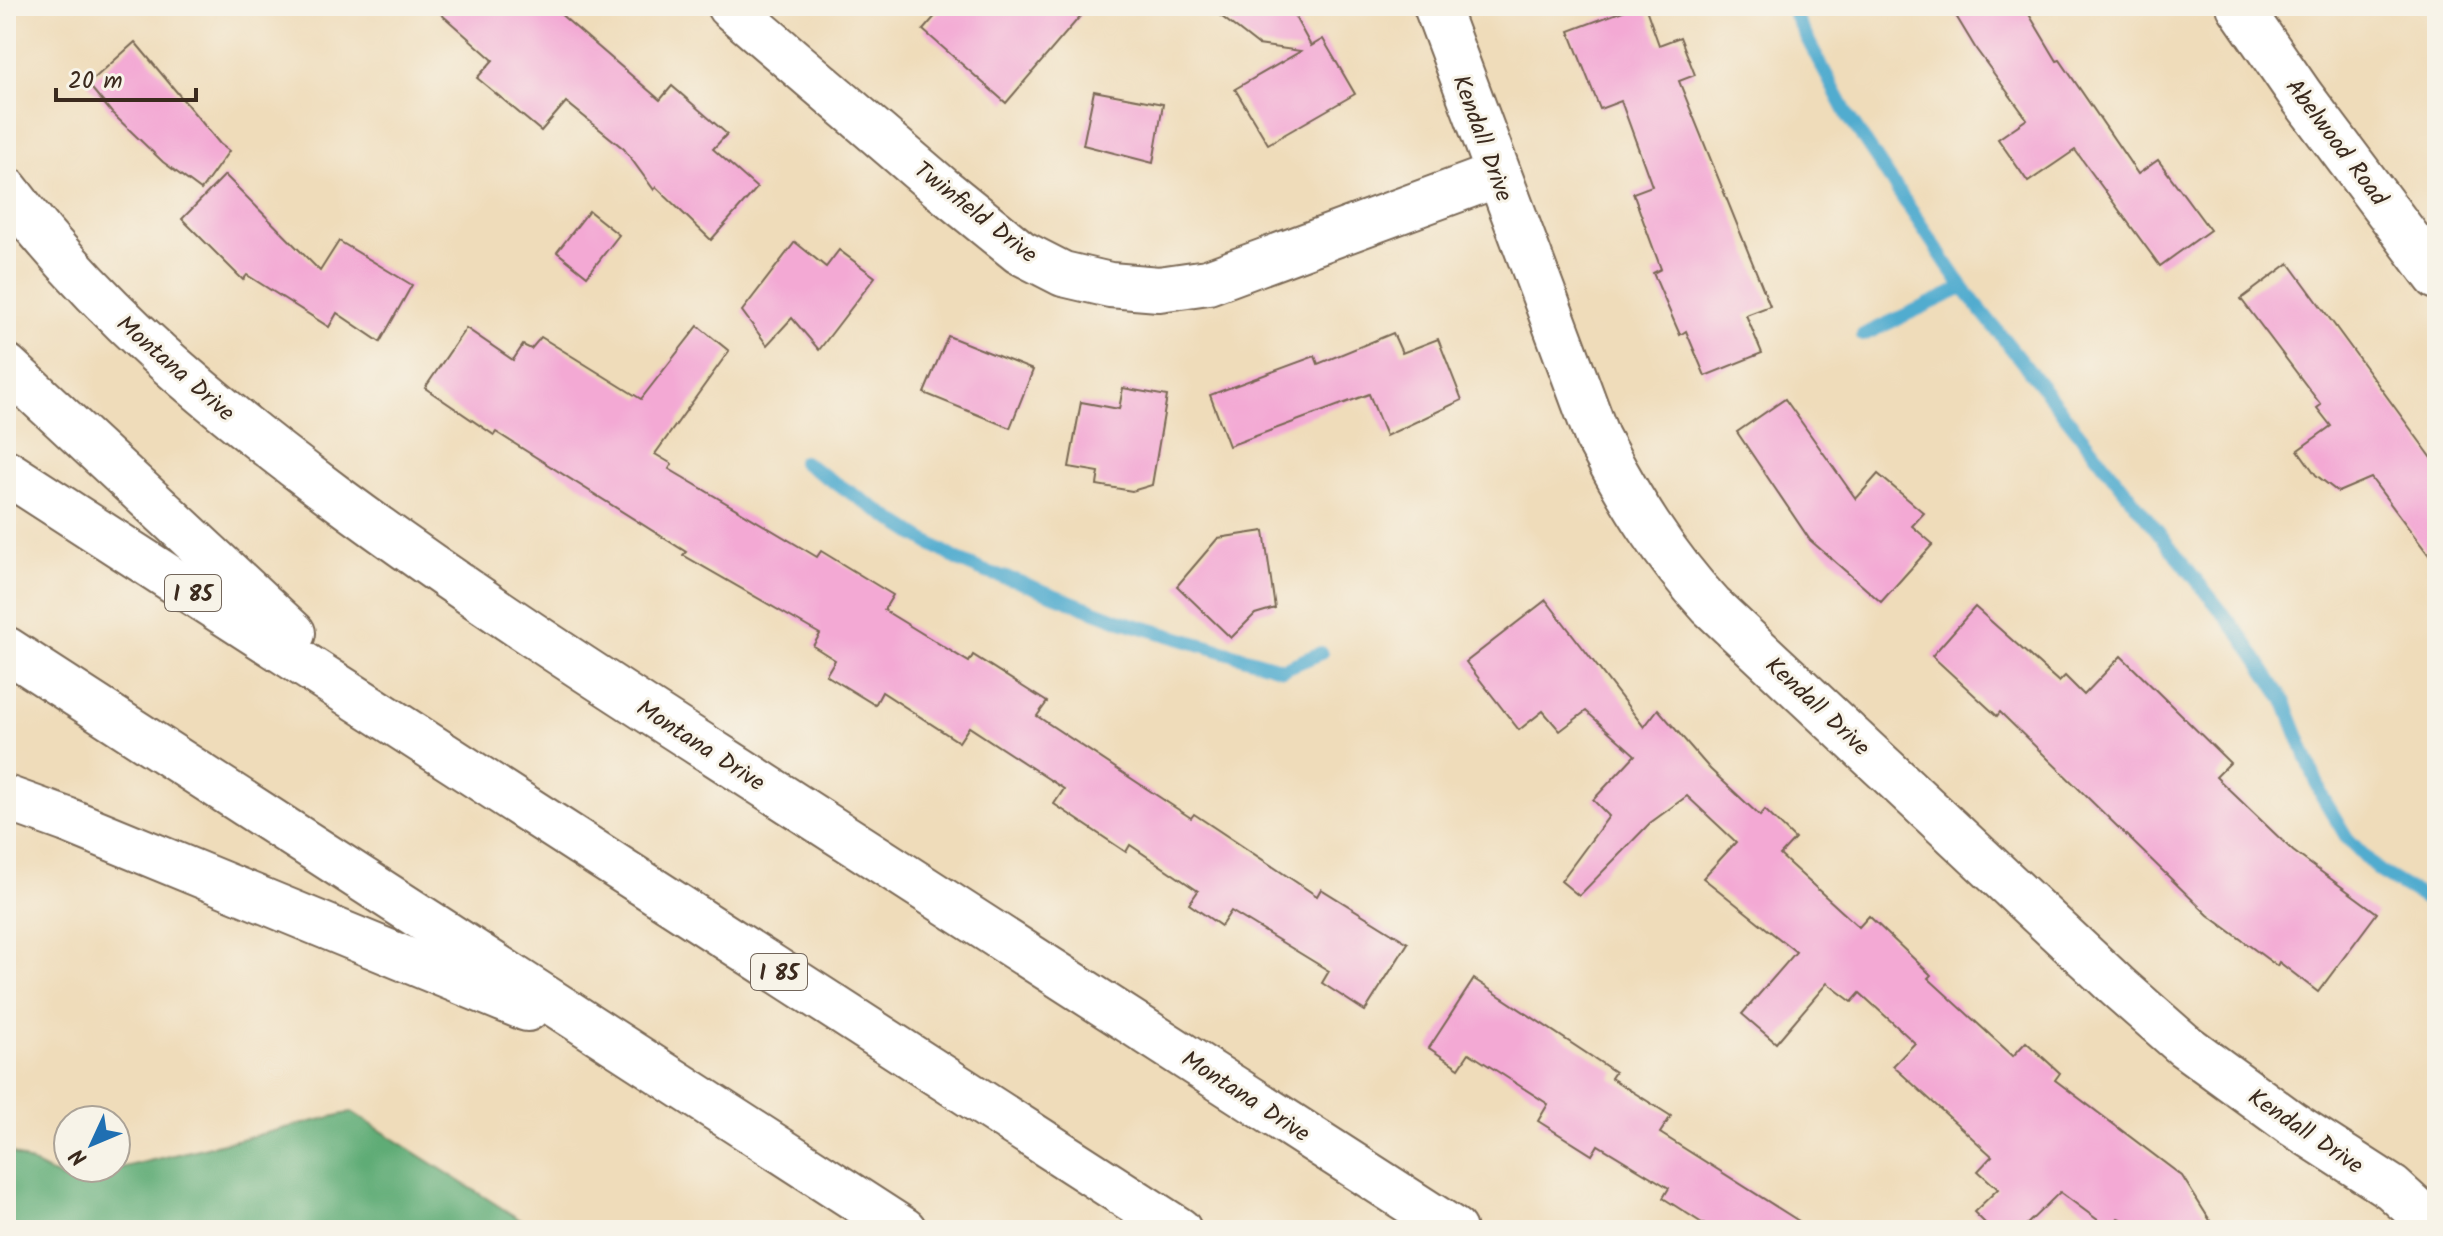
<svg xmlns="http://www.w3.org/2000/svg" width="2443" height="1236" viewBox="0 0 2443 1236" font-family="Kalam,sans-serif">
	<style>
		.forest { fill: #5fac76; stroke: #4d6b4a; stroke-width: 2 }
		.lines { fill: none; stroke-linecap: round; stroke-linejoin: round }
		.stream { stroke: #51accf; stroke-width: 14 }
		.building { fill: #f3a9d4 }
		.minor-casing { stroke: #7a6855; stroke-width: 48 }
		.highway-casing { stroke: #7a6855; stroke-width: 48 }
		.minor { stroke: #fff; stroke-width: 44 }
		.highway { stroke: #fff; stroke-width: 44 }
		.labels { text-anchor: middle; stroke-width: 6; stroke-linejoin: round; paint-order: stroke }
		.shield { fill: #f7f3e8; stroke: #73665b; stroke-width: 2 }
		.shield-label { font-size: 22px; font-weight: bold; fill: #3b2a1e }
		.street-label { font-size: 24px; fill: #3b2a1e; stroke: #f7f3e8 }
	</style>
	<rect width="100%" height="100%" fill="#f7f3e8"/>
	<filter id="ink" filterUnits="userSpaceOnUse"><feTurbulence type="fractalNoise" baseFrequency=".0125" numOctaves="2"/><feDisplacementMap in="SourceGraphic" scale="16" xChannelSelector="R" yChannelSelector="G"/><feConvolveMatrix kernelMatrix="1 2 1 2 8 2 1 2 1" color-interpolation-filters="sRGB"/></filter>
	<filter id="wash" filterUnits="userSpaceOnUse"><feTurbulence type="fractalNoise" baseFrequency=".006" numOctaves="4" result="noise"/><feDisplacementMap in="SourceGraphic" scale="32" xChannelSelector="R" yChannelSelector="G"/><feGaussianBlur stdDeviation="1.8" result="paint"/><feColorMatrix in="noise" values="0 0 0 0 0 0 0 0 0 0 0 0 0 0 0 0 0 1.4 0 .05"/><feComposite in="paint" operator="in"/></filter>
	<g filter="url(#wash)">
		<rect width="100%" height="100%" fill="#efdcba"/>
		<polygon class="forest" points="352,1112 536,1230 6,1230 6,1150 66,1181"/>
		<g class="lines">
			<g class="stream">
				<polyline points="1790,6 1848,116 1963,288 2242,637 2285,702 2322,796 2347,838 2379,871 2437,906"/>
				<polyline points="1863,335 1963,288"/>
				<polyline points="803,462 916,535 958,560 986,572 1017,581 1121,621 1283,669 1321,653"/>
			</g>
		</g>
		<g id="blocks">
			<g class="building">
				<polygon points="432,6 551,6 660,100 672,86 727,134 713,149 757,188 711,240 656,187 654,190 624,149 566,102 541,131 477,78 493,60"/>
				<polygon points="944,6 1089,6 1006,103 923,30"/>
				<polygon points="1208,6 1289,6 1311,46 1323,39 1355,94 1268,144 1235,89 1301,51 1258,45"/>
				<polygon points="1636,6 1645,6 1659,45 1680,37 1695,75 1679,81 1770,306 1746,315 1762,353 1705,376 1686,331 1680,335 1653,273 1661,269 1633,193 1652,186 1621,101 1600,109 1569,31"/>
				<polygon points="1950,6 2024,6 2057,61 2060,60 2138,174 2158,160 2210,230 2160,266 2075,150 2028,182 1998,139 2027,119 1976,49"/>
				<polygon points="135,42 220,144 229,151 201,190 163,162 112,113 88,84"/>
				<polygon points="1094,91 1163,104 1153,163 1083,145"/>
				<polygon points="225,175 320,271 339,241 412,285 380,342 337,313 329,327 247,275 243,280 182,219"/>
				<polygon points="589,211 619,235 587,276 557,252"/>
				<polygon points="795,242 826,267 839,250 875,277 819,350 792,318 767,345 742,311"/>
				<polygon points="2289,263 2437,465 2437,566 2371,478 2338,492 2316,475 2298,450 2331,426 2317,408 2321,405 2241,299"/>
				<polygon points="698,326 729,351 655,454 672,464 669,469 817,557 821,551 893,595 884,610 969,662 973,655 1047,702 1037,716 1191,818 1194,814 1317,896 1321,889 1408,943 1365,1011 1322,983 1329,971 1231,911 1221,926 1189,904 1198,891 1130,845 1126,852 1054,804 1064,789 969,727 959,742 882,692 875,705 826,675 835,660 813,646 820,634 683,555 686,552 496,432 494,435 425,388 466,328 513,360 523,345 531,349 541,337 641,399"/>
				<polygon points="1393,333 1402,353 1438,339 1462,400 1386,436 1369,394 1229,446 1210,395 1315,356 1318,364"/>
				<polygon points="948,336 1033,370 1010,428 924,393"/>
				<polygon points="1123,388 1167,396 1152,485 1132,491 1097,485 1099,472 1069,467 1081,402 1119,409"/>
				<polygon points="1785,399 1856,499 1878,474 1924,513 1912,526 1933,544 1881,602 1810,540 1737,432"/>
				<polygon points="1264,531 1275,608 1255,614 1231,638 1177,586 1218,538"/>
				<polygon points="1546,600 1644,727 1658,709 1710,769 1760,816 1765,810 1795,839 1780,855 1859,927 1869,916 1931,975 1928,978 2013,1056 2026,1042 2060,1073 2055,1080 2182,1176 2216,1230 2147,1230 2118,1218 2110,1229 2060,1192 2021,1230 1992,1230 1974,1212 1998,1189 1978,1171 1992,1156 1893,1066 1915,1043 1860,993 1852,1002 1827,983 1776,1043 1742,1014 1796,952 1703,878 1736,842 1687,796 1650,823 1579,896 1561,881 1609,816 1593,800 1635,755 1586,711 1560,731 1543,711 1519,730 1466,662"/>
				<polygon points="1975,607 2059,682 2065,676 2084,695 2121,656 2230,763 2216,777 2293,851 2377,913 2318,992 2279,962 2277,966 2208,915 2000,712 1997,716 1932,656"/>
				<polygon points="1474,979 1615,1072 1611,1078 1671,1116 1660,1133 1813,1230 1713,1230 1663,1198 1669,1188 1598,1145 1592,1155 1538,1121 1548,1104 1469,1053 1459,1068 1429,1048"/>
			</g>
		</g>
	</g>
	<g filter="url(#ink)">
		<use href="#blocks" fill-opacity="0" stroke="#7a6855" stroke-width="2"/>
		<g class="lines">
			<defs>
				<g id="minor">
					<polyline points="729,6 941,188 1020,252 1063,274 1110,285 1159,289 1208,282 1497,175"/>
					<path d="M1436,6l161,431c33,63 66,117 114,169l407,381 66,58 107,78 101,65 45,41"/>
					<polyline points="2239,6 2302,97 2437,277"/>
					<path d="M6,189c93,123 204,214 327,306 128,95 261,181 395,267 242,156 484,312 726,468"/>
				</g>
				<g id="highway">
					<polyline points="6,366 293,633"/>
					<polyline points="6,472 1179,1230"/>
					<polyline points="6,649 904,1230"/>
					<polyline points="6,798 67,820 527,1009"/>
				</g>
			</defs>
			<use href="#minor" class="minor-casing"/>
			<use href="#highway" class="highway-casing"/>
			<use href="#minor" class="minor"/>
			<use href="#highway" class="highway"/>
		</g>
	</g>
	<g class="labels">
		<g class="shield">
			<rect x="165" y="575" width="56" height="36" rx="6"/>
			<rect x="751" y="954" width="56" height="36" rx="6"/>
		</g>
		<g class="shield-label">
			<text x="193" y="601">I 85</text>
			<text x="779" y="980">I 85</text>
		</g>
		<g class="street-label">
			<text transform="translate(1483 138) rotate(70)" y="8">Kendall Drive</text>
			<text transform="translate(2337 142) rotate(53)" y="8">Abelwood Road</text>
			<text transform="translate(976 212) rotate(38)" y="8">Twinfield Drive</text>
			<text transform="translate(176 368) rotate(41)" y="8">Montana Drive</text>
			<text transform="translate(1818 706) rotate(43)" y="8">Kendall Drive</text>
			<text transform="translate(701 745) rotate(33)" y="8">Montana Drive</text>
			<text transform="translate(1246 1096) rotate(33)" y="8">Montana Drive</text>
			<text transform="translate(2306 1131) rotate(34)" y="8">Kendall Drive</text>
		</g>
	</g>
	<rect width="2443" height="1236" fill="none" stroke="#f7f3e8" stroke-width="32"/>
	<g transform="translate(92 1144) rotate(226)"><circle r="38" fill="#f7f3e8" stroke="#aca397" stroke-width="2"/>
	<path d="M0-6L14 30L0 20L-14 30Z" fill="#1f6fb2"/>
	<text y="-12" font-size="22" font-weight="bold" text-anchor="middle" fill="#3b2a1e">N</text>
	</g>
	<path d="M56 88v12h140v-12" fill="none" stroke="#3b2a1e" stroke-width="4"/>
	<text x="68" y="88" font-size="24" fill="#3b2a1e" stroke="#f7f3e8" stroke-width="6" paint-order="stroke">20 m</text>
</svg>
